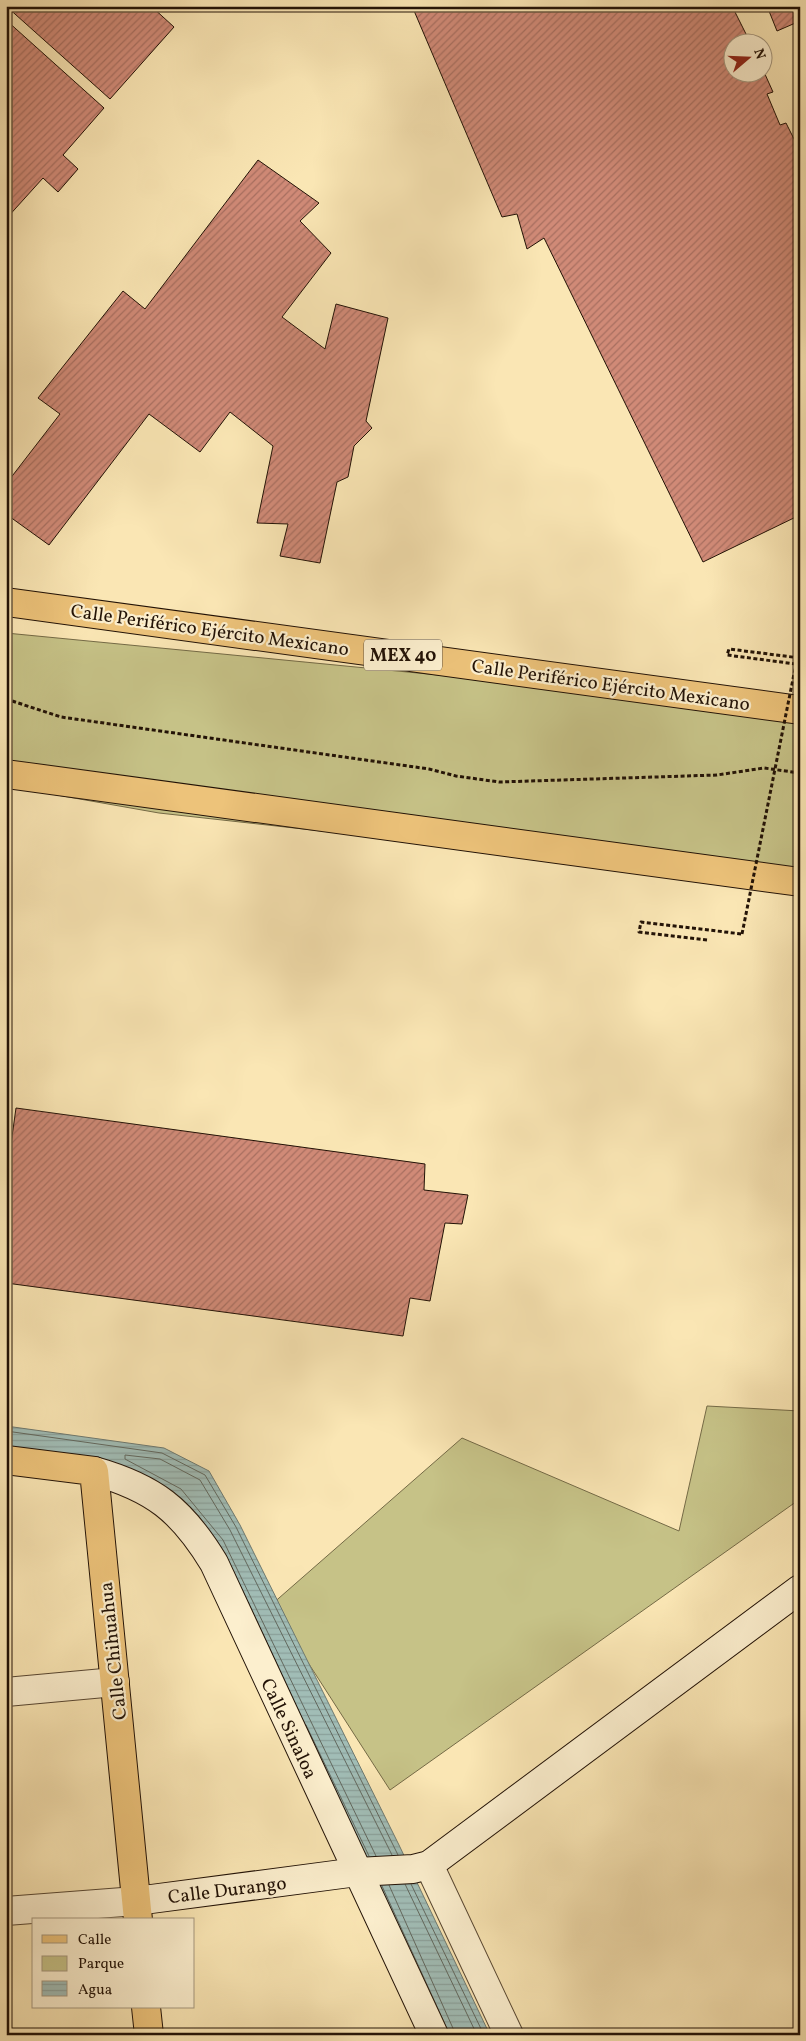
<svg xmlns="http://www.w3.org/2000/svg" width="806" height="2041" viewBox="0 0 806 2041" font-family="Vollkorn,serif">
	<style>
		.park { fill: #c6c287; stroke: #746a46 }
		.water { fill: url(#water-rules); stroke: #6e7970 }
		.lines { fill: none; stroke-linecap: round; stroke-linejoin: round }
		.shore { stroke: #62685e; stroke-width: 1 }
		.building { fill: url(#building-hatch); stroke: #221206 }
		.street-casing { stroke: #584732; stroke-width: 30 }
		.secondary-casing { stroke: #221206; stroke-width: 30 }
		.primary-casing { stroke: #221206; stroke-width: 30 }
		.highway-casing { stroke: #221206; stroke-width: 30 }
		.path { stroke: #221206; stroke-width: 3; stroke-dasharray: 4 2.5; stroke-linecap: butt }
		.street { stroke: #fcefce; stroke-width: 28 }
		.secondary { stroke: #fcefce; stroke-width: 28 }
		.primary { stroke: #edc37a; stroke-width: 28 }
		.highway { stroke: #edc37a; stroke-width: 28 }
		.path-bridge { stroke: #221206; stroke-width: 3; stroke-dasharray: 4 2.5; stroke-linecap: butt }
		.labels { text-anchor: middle; stroke-width: 4.5; stroke-linejoin: round; paint-order: stroke }
		.shield { fill: #fcefce; stroke: #635442; stroke-width: 1 }
		.shield-label { font-size: 18px; font-weight: bold; fill: #221206 }
		.street-label { font-size: 19px; fill: #221206; stroke: #fcefce }
	</style>
	<defs>
		<pattern id="water-rules" width="6" height="5" patternUnits="userSpaceOnUse" patternTransform="scale(1.25)"><rect width="6" height="5" fill="#a1bdb6"/><path d="M0 2.5h6" fill="none" stroke="#8aa19b"/></pattern>
		<pattern id="building-hatch" width="6" height="6" patternUnits="userSpaceOnUse" patternTransform="scale(1.25)"><rect width="6" height="6" fill="#d08a77"/><path d="M-1 1l2-2M0 6l6-6M5 7l2-2" fill="none" stroke="#a86f60"/></pattern>
	</defs>
	<rect width="100%" height="100%" fill="#fae6b4"/>
	<filter id="stains"><feTurbulence type="fractalNoise" baseFrequency=".004" numOctaves="4"/><feColorMatrix values="0 0 0 0 .2 0 0 0 0 .09 0 0 0 0 .02 0 0 0 .5 -.17"/></filter>
	<radialGradient id="worn" r=".72"><stop offset=".6" stop-color="#630" stop-opacity="0"/><stop offset="1" stop-color="#630" stop-opacity=".3"/></radialGradient>
	<g class="park">
		<polygon points="6,633 469,678 800,717 800,887 745,878 159,813 6,786"/>
		<polygon points="707,1406 800,1411 800,1499 390,1790 271,1605 462,1438 679,1531"/>
	</g>
	<polygon class="water" points="6,1426 164,1448 209,1471 240,1525 399,1845 490,2035 446,2035 173,1498 6,1450"/>
	<g class="lines">
		<g class="shore">
			<polyline points="6,1431 162,1453 205,1475 236,1527 398,1855"/>
			<polyline points="306,1725 369,1856"/>
			<polyline points="376,1856 223,1540 181,1489 125,1459 125,1455 160,1459 200,1480 230,1530 392,1855"/>
			<polyline points="405,1884 477,2035"/>
			<polyline points="411,1884 484,2035"/>
			<polyline points="389,1885 456,2035"/>
			<polyline points="382,1886 450,2035"/>
		</g>
	</g>
	<g class="building">
		<polygon points="6,6 151,6 174,27 110,99"/>
		<polygon points="412,6 732,6 750,42 734,42 734,72 764,72 773,92 767,94 780,125 786,123 800,151 800,515 703,562 544,238 527,249 517,214 502,217"/>
		<polygon points="767,6 800,6 800,21 777,31"/>
		<polygon points="6,20 104,108 63,155 78,169 58,192 43,178 6,219"/>
		<polygon points="258,160 319,203 300,221 331,253 282,317 325,349 336,304 388,318 366,421 372,428 354,446 348,477 337,482 320,563 280,556 288,524 257,523 273,446 230,412 200,452 149,414 49,545 6,514 6,484 60,414 38,398 123,291 145,309"/>
		<polygon points="16,1108 425,1164 424,1190 468,1195 462,1224 445,1223 430,1301 410,1298 403,1336 6,1283 6,1180"/>
	</g>
	<g class="lines">
		<defs>
			<g id="street">
				<polyline points="6,1692 115,1682"/>
				<polyline points="429,1865 509,2035"/>
				<polyline points="6,1911 136,1901"/>
			</g>
			<g id="secondary">
				<path d="M94,1471c60,17 88,39 120,92l220,472"/>
				<polyline points="136,1901 357,1872 413,1869 429,1865 800,1589"/>
			</g>
			<g id="primary">
				<polyline points="6,1460 94,1471 138,1920"/>
				<polyline points="146,2007 149,2035"/>
			</g>
			<g id="highway">
				<polyline points="6,602 800,710"/>
				<polyline points="6,774 800,882"/>
			</g>
		</defs>
		<use href="#street" class="street-casing"/>
		<use href="#secondary" class="secondary-casing"/>
		<use href="#primary" class="primary-casing"/>
		<use href="#highway" class="highway-casing"/>
		<g class="path">
			<polyline points="796,664 727,655 729,649 800,658"/>
			<polyline points="6,699 61,717 429,769 456,776 499,782 717,775 764,768 800,773"/>
			<polyline points="707,940 639,932 641,922 742,934"/>
		</g>
		<use href="#street" class="street"/>
		<use href="#secondary" class="secondary"/>
		<use href="#primary" class="primary"/>
		<use href="#highway" class="highway"/>
		<polyline class="path-bridge" points="742,934 796,664"/>
	</g>
	<g class="labels">
		<rect class="shield" x="364" y="639.5" width="78" height="31" rx="4"/>
		<g class="shield-label">
			<text x="403" y="661">MEX 40</text>
		</g>
		<g class="street-label">
			<text transform="translate(210 629) rotate(8)" y="7">Calle Periférico Ejército Mexicano</text>
			<text transform="translate(611 684) rotate(8)" y="7">Calle Periférico Ejército Mexicano</text>
			<text transform="translate(112 1651) rotate(-96)" y="7">Calle Chihuahua</text>
			<text transform="translate(290 1728) rotate(65)" y="7">Calle Sinaloa</text>
			<text transform="translate(227 1889) rotate(-7)" y="7">Calle Durango</text>
		</g>
	</g>
	<rect width="806" height="2041" fill="none" stroke="#fae6b4" stroke-width="25"/>
	<rect x="8" y="8" width="791" height="2026" fill="none" stroke="#221206" stroke-width="2.5"/>
	<rect x="12" y="12" width="781" height="2016" fill="none" stroke="#221206"/>
	<rect x="32" y="1918" width="162" height="90" fill="#fcefce" stroke="#a5977e"/>
	<rect x="42" y="1935" width="25" height="8" fill="#edc37a" stroke="#a5977e"/>
	<text x="78" y="1944" font-size="15" fill="#221206">Calle</text>
	<rect x="42" y="1956" width="25" height="15" fill="#c6c287" stroke="#a5977e"/>
	<text x="78" y="1968" font-size="15" fill="#221206">Parque</text>
	<rect x="42" y="1981" width="25" height="15" fill="url(#water-rules)" stroke="#a5977e"/>
	<text x="78" y="1994" font-size="15" fill="#221206">Agua</text>
	<g transform="translate(748 58) rotate(71)"><circle r="24" fill="#fcefce" stroke="#a5977e"/>
	<path d="M0-4L9 19L0 12L-9 19Z" fill="#8f2418"/>
	<text y="-8" font-size="14" font-weight="bold" text-anchor="middle" fill="#221206">N</text>
	</g>
	<rect width="100%" height="100%" filter="url(#stains)"/>
	<rect width="100%" height="100%" fill="url(#worn)"/>
</svg>
